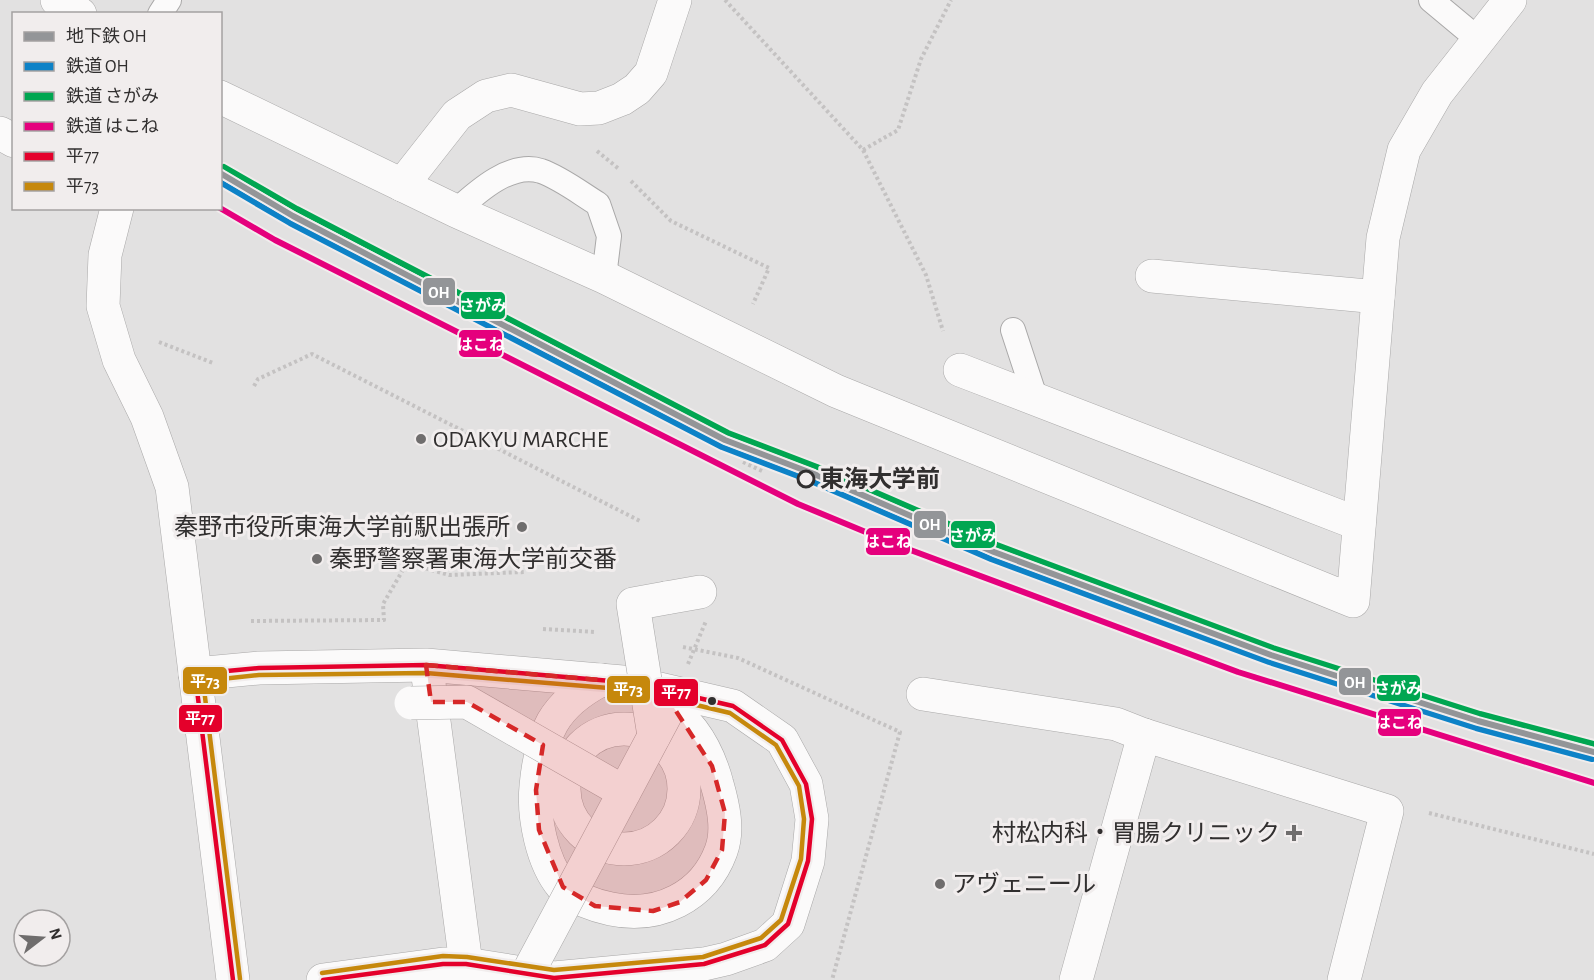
<svg xmlns="http://www.w3.org/2000/svg" width="1594" height="980" viewBox="0 0 1594 980" font-family="'Alegreya Sans','Noto Sans JP',sans-serif">
	<style>
		.lines { fill: none; stroke-linecap: round; stroke-linejoin: round }
		.lane-casing { stroke: #a9a8a8; stroke-width: 26 }
		.street-casing { stroke: #a9a8a8; stroke-width: 34 }
		.secondary-casing { stroke: #a9a8a8; stroke-width: 34 }
		.path { stroke: #c4c2c2; stroke-width: 4; stroke-dasharray: 3 3; stroke-linecap: butt }
		.lane { stroke: #fbfafa; stroke-width: 24 }
		.street { stroke: #fbfafa; stroke-width: 33 }
		.secondary { stroke: #fbfafa; stroke-width: 33 }
		.street-bridge-casing { stroke: #a9a8a8; stroke-width: 34; stroke-linecap: butt }
		.path-bridge { stroke: #c4c2c2; stroke-width: 4; stroke-dasharray: 3 3; stroke-linecap: butt }
		.street-bridge { stroke: #fbfafa; stroke-width: 33 }
		.bus-1-casing { stroke: #f1eded; stroke-width: 9 }
		.bus-2-casing { stroke: #f1eded; stroke-width: 9 }
		.bus-1 { stroke: #e4002b; stroke-width: 4.5 }
		.bus-2 { stroke: #c6880c; stroke-width: 4.5 }
		.rail-1-casing { stroke: #f1eded; stroke-width: 10 }
		.rail-2-casing { stroke: #f1eded; stroke-width: 10 }
		.rail-3-casing { stroke: #f1eded; stroke-width: 10 }
		.rail-1 { stroke: #0d82c7; stroke-width: 6 }
		.rail-2 { stroke: #00a651; stroke-width: 6 }
		.rail-3 { stroke: #e5007d; stroke-width: 6 }
		.metro-1-casing { stroke: #f1eded; stroke-width: 10 }
		.metro-1 { stroke: #939598; stroke-width: 6 }
		.marked { fill: #d62828; fill-opacity: 0.2; stroke: #d62828; stroke-width: 4.5; stroke-dasharray: 12 8; stroke-linejoin: round }
		.poi-dot { fill: #6f6d6d; stroke: #f1eded; stroke-width: 2 }
		.stop-dot { fill: #f1eded; stroke: #312f2f; stroke-width: 3 }
		.bus-dot { fill: #312f2f; stroke: #f1eded; stroke-width: 2 }
		.labels { text-anchor: middle; stroke-width: 6; stroke-linejoin: round; paint-order: stroke }
		.poi-label { font-size: 24px; fill: #312f2f; stroke: #f1eded; text-anchor: start }
		.stop-label { font-size: 24px; font-weight: bold; fill: #312f2f; stroke: #f1eded; text-anchor: start }
		.line-badge { stroke: #f1eded; stroke-width: 2 }
		.badge-label { font-size: 16px; text-anchor: middle; font-weight: bold; fill: #fff }
	</style>
	<rect width="100%" height="100%" fill="#e2e1e1"/>
	<g class="lines">
		<defs>
			<g id="lane">
				<polyline points="1431,0 1479,40"/>
				<polyline points="160,14 169,0"/>
				<path d="M456,211c20,-18 54,-50 85,-40 20,7 39,22 57,33l11,32 -5,41"/>
				<polyline points="1013,330 1036,400"/>
			</g>
			<g id="street">
				<polyline points="57,0 80,14"/>
				<polyline points="220,97 456,211 604,277 836,391 1353,601 1383,238 1404,150 1437,93 1510,0"/>
				<polyline points="0,133 14,141"/>
				<polyline points="402,185 457,115 486,96 511,90 580,109 599,108 622,99 637,89 651,73 675,0"/>
				<polyline points="1152,276 1378,297"/>
				<polyline points="960,370 1359,524"/>
				<polyline points="666,598 700,592"/>
				<polyline points="195,674 259,668 426,665 634,683 733,706 782,740 806,784 812,819 808,861 788,924 765,945 726,959 704,964 554,978 466,964 443,964 323,980"/>
				<polyline points="428,676 466,964"/>
				<path d="M601,680c-48,25 -60,53 -65,106 -3,31 6,76 26,100 10,12 34,20 49,23 47,10 93,-12 110,-58 8,-21 2,-46 -4,-67 -11,-42 -32,-69 -69,-92"/>
				<polyline points="923,694 1116,724 1144,735 1387,811 1344,980"/>
				<circle cx="624" cy="789" r="60"/>
				<polyline points="1076,980 1144,735"/>
			</g>
			<polyline id="secondary" points="117,208 105,255 103,306 119,360 147,417 172,487 233,980"/>
		</defs>
		<use href="#lane" class="lane-casing"/>
		<use href="#street" class="street-casing"/>
		<use href="#secondary" class="secondary-casing"/>
		<g class="path">
			<polyline points="725,0 863,150 926,275 943,331"/>
			<polyline points="863,150 898,130 921,59 951,0"/>
			<polyline points="597,151 619,169"/>
			<polyline points="631,181 671,221 769,268 753,304"/>
			<polyline points="159,342 213,363"/>
			<polyline points="254,386 258,379 312,354 640,521"/>
			<polyline points="743,462 762,471"/>
			<polyline points="251,621 384,620 383,604 407,563 449,575 524,572"/>
			<polyline points="543,629 596,632"/>
			<polyline points="683,647 738,658 900,732 832,980"/>
			<polyline points="1429,813 1594,854"/>
		</g>
		<use href="#lane" class="lane"/>
		<use href="#street" class="street"/>
		<use href="#secondary" class="secondary"/>
		<defs>
			<g id="street-bridge">
				<polyline points="411,703 467,702 624,792"/>
				<polyline points="654,736 633,604 666,598"/>
				<polyline points="524,980 667,712"/>
			</g>
		</defs>
		<use href="#street-bridge" class="street-bridge-casing"/>
		<polyline class="path-bridge" points="688,664 706,621"/>
		<use href="#street-bridge" class="street-bridge"/>
		<defs>
			<polyline id="bus-1" points="233,980 195,674 259,668 426,665 634,683 733,706 782,740 806,784 812,819 808,861 788,924 765,945 704,964 554,978 466,964 443,964 323,980"/>
			<polyline id="bus-2" points="240,979 203,681 259,675 426,673 633,690 730,713 776,745 799,786 804,819 801,859 781,920 761,938 703,957 554,970 467,957 443,956 322,973"/>
		</defs>
		<use href="#bus-1" class="bus-1-casing"/>
		<use href="#bus-2" class="bus-2-casing"/>
		<use href="#bus-1" class="bus-1"/>
		<use href="#bus-2" class="bus-2"/>
		<defs>
			<polyline id="rail-1" points="220,182 290,223 722,447 811,481 991,559 1269,662 1476,728 1592,759"/>
			<polyline id="rail-2" points="224,167 297,209 728,433 817,467 997,545 1273,648 1480,714 1594,744"/>
			<polyline id="rail-3" points="220,208 275,240 798,504 897,545 1238,672 1594,783"/>
		</defs>
		<use href="#rail-1" class="rail-1-casing"/>
		<use href="#rail-2" class="rail-2-casing"/>
		<use href="#rail-3" class="rail-3-casing"/>
		<use href="#rail-1" class="rail-1"/>
		<use href="#rail-2" class="rail-2"/>
		<use href="#rail-3" class="rail-3"/>
		<defs>
			<polyline id="metro-1" points="220,173 293,216 725,440 814,474 994,552 1271,655 1478,721 1594,752"/>
		</defs>
		<use href="#metro-1" class="metro-1-casing"/>
		<use href="#metro-1" class="metro-1"/>
	</g>
	<path class="marked" d="M426,665l208,18 40,25 38,58 13,47 -3,37 -16,30 -26,22 -27,9 -58,-5 -32,-19 -24,-57 -3,-40 7,-45 -76,-43h-36z"/>
	<g class="poi-dot">
		<circle cx="421" cy="439" r="6"/>
		<circle cx="522" cy="527" r="6"/>
		<circle cx="317" cy="559" r="6"/>
		<path d="M1291 824h6v6h6v6h-6v6h-6v-6h-6v-6h6z"/>
		<circle cx="940" cy="884" r="6"/>
	</g>
	<circle class="stop-dot" cx="806" cy="479" r="8"/>
	<circle class="bus-dot" cx="712" cy="701" r="5"/>
	<g class="labels">
		<g class="poi-label">
			<text x="433" y="447">ODAKYU MARCHE</text>
			<text x="510" y="535" text-anchor="end">秦野市役所東海大学前駅出張所</text>
			<text x="329" y="567">秦野警察署東海大学前交番</text>
			<text x="1280" y="841" text-anchor="end">村松内科・胃腸クリニック</text>
			<text x="952" y="892">アヴェニール</text>
		</g>
		<g class="stop-label">
			<text x="820" y="487">東海大学前</text>
		</g>
	</g>
	<g class="line-badge">
		<rect x="422" y="277" width="34" height="29" rx="6" fill="#939598"/>
		<rect x="460" y="291" width="46" height="29" rx="6" fill="#00a651"/>
		<rect x="458" y="329" width="45" height="29" rx="6" fill="#e5007d"/>
		<rect x="913" y="510" width="34" height="29" rx="6" fill="#939598"/>
		<rect x="950" y="520" width="46" height="29" rx="6" fill="#00a651"/>
		<rect x="865" y="527" width="46" height="29" rx="6" fill="#e5007d"/>
		<rect x="182" y="666" width="46" height="29" rx="6" fill="#c6880c"/>
		<rect x="1338" y="667" width="34" height="29" rx="6" fill="#939598"/>
		<rect x="1376" y="674" width="45" height="28" rx="6" fill="#00a651"/>
		<rect x="606" y="675" width="45" height="29" rx="6" fill="#c6880c"/>
		<rect x="653" y="678" width="46" height="29" rx="6" fill="#e4002b"/>
		<rect x="178" y="704" width="45" height="29" rx="6" fill="#e4002b"/>
		<rect x="1377" y="708" width="45" height="29" rx="6" fill="#e5007d"/>
	</g>
	<g class="badge-label">
		<text x="439" y="298">OH</text>
		<text x="483" y="311">さがみ</text>
		<text x="481" y="350">はこね</text>
		<text x="930" y="530">OH</text>
		<text x="973" y="541">さがみ</text>
		<text x="888" y="547">はこね</text>
		<text x="205" y="687">平73</text>
		<text x="1355" y="688">OH</text>
		<text x="1398" y="694">さがみ</text>
		<text x="628" y="695">平73</text>
		<text x="676" y="698">平77</text>
		<text x="200" y="724">平77</text>
		<text x="1399" y="728">はこね</text>
	</g>
	<rect x="12" y="12" width="210" height="198" fill="#f1eded" stroke="#a4a1a1" stroke-width="1.5"/>
	<rect x="24" y="32" width="30" height="9" fill="#939598" stroke="#a4a1a1" stroke-width="1.5"/>
	<text x="66" y="42" font-size="18" fill="#312f2f">地下鉄 OH</text>
	<rect x="24" y="62" width="30" height="9" fill="#0d82c7" stroke="#a4a1a1" stroke-width="1.5"/>
	<text x="66" y="72" font-size="18" fill="#312f2f">鉄道 OH</text>
	<rect x="24" y="92" width="30" height="9" fill="#00a651" stroke="#a4a1a1" stroke-width="1.5"/>
	<text x="66" y="102" font-size="18" fill="#312f2f">鉄道 さがみ</text>
	<rect x="24" y="122" width="30" height="9" fill="#e5007d" stroke="#a4a1a1" stroke-width="1.5"/>
	<text x="66" y="132" font-size="18" fill="#312f2f">鉄道 はこね</text>
	<rect x="24" y="152" width="30" height="9" fill="#e4002b" stroke="#a4a1a1" stroke-width="1.5"/>
	<text x="66" y="162" font-size="18" fill="#312f2f">平77</text>
	<rect x="24" y="182" width="30" height="9" fill="#c6880c" stroke="#a4a1a1" stroke-width="1.5"/>
	<text x="66" y="192" font-size="18" fill="#312f2f">平73</text>
	<g transform="translate(42 938) rotate(73)"><circle r="28" fill="#f1eded" stroke="#a4a1a1" stroke-width="1.5"/>
	<path d="M0-4.5L10 22L0 15L-10 22Z" fill="#6f6d6d"/>
	<text y="-9" font-size="16" font-weight="bold" text-anchor="middle" fill="#312f2f">N</text>
	</g>
</svg>
